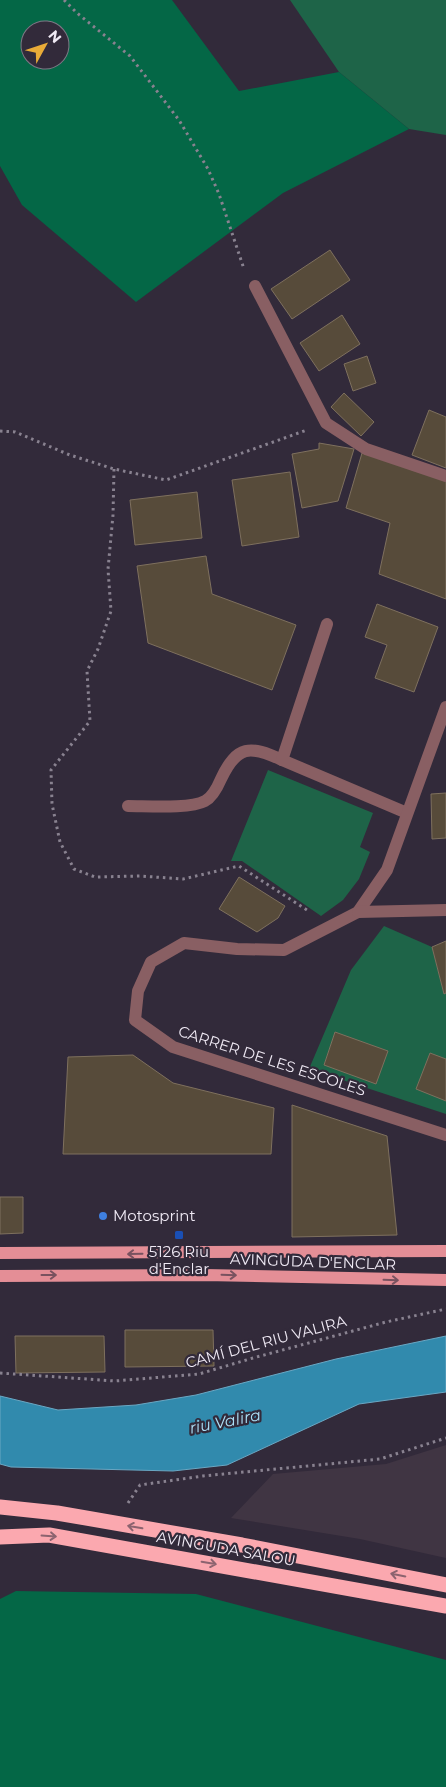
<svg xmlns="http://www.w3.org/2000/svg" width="446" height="1787" viewBox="0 0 446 1787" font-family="Montserrat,sans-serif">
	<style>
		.industrial { fill: #403543 }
		.green { fill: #1e6448 }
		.forest { fill: #046746; fill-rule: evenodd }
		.water { fill: #318aad; stroke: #6aa7c3 }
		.building { fill: #574b3a; stroke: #7e705e }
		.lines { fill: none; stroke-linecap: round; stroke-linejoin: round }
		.path { stroke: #898290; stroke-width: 3; stroke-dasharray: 2.5 4; stroke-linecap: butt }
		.lane { stroke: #895f63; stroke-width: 12 }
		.street { stroke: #895f63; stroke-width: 12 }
		.primary { stroke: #e48e96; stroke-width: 12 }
		.highway { stroke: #fba8af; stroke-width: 15 }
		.oneway { stroke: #79525f }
		.oneway2 { stroke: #8c636f }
		.shop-dot { fill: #3f7fe0; stroke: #322a3a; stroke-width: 2 }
		.transit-dot { fill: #1a4fb4; stroke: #322a3a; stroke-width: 2 }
		.labels { text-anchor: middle; stroke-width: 4.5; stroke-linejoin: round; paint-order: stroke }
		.street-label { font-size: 15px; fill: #f0eaf5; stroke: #322a3a }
		.poi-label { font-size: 15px; fill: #f0eaf5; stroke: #322a3a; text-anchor: start }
		.water-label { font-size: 16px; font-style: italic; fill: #addff6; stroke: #322a3a }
	</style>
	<rect width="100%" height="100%" fill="#322a3a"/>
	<polygon class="industrial" points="446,1445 446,1558 360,1539 231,1518 273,1474 386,1464"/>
	<g class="green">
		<polygon points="290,0 446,0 446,135 409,129 339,72"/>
		<polygon points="268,770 373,813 360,847 370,852 359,879 343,900 321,916 242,861 231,861"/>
		<polygon points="384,926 432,947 444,994 446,993 446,1114 309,1069 351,970"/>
	</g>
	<g class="forest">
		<path d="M0,0h172l67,91 100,-19 70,57 -126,64 -147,109 -114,-97 -22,-39zM30,30h30v30h-30z"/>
		<polygon points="16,1591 196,1594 446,1660 446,1787 0,1787 0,1599"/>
	</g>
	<polygon class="water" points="446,1336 446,1392 359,1404 227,1465 173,1471 11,1467 0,1464 0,1396 58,1410 136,1405 196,1395 336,1359"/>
	<g class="building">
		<polygon points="330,250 350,280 292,319 271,289"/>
		<polygon points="342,315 360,344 319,371 300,343"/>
		<polygon points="367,356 376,383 353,391 344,364"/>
		<polygon points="344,393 374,422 361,436 331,407"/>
		<polygon points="429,410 446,417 446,468 412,455"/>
		<polygon points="319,443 354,449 338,501 302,508 292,454 319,449"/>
		<polygon points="362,453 446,479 446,599 379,574 390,523 346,508"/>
		<polygon points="290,472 299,537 242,546 232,480"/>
		<polygon points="197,492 202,538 135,545 130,500"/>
		<polygon points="206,556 212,594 296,625 272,690 148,643 137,566"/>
		<polygon points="377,604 438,627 414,692 375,678 387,645 365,637"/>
		<polygon points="446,793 446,838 432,839 431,794"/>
		<polygon points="239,877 285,906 278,918 257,932 219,909"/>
		<polygon points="446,941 446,993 444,994 432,947"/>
		<polygon points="335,1032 388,1051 376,1084 324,1065"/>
		<polygon points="430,1053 446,1059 446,1101 416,1089"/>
		<polygon points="133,1055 173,1083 274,1108 271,1154 63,1154 68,1057"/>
		<polygon points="292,1105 387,1136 397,1235 292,1237"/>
		<polygon points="0,1197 23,1197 23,1233 0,1234"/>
		<polygon points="125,1330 213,1330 214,1366 125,1367"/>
		<polygon points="15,1336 104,1336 105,1372 16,1373"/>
	</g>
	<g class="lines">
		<g class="path">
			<polyline points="64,0 77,13 130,56 179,120 208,169 219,194 244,269"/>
			<polyline points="0,431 15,432 70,455 114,469 166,480 307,430"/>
			<polyline points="114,469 113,515 108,569 111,611 98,649 87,671 90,721 51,770 52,804 60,842 74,869 95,877 140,876 183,879 239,866 310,912"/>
			<polyline points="0,1373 115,1381 199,1374 253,1358 386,1322 446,1309"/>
			<polyline points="128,1503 140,1485 203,1476 380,1459 446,1438"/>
		</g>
		<path class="lane" d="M128,806c20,0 62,3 77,-5 8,-4 13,-15 16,-22 16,-34 29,-34 61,-19"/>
		<g class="street">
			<polyline points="255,286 326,423 366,449 446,476"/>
			<polyline points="327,624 282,760 407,813"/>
			<polyline points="446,707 387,870 358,912 284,950 237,949 184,943 151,962 138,991 135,1020 173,1047 446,1135"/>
			<polyline points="358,912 446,910"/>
		</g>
		<g class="primary">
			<polyline points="0,1253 446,1251"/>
			<polyline points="0,1276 205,1275 446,1280"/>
		</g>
		<g class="highway">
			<polyline points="0,1507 57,1513 242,1545 446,1585"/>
			<polyline points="0,1537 49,1535 446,1606"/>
		</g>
	</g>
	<defs><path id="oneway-shaft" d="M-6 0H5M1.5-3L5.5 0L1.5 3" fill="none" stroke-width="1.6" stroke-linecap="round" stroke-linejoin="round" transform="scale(1.25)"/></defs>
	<g class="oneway">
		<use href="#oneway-shaft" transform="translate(135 1254) rotate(179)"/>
		<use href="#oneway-shaft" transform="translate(49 1275)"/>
		<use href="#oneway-shaft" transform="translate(229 1275) rotate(2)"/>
		<use href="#oneway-shaft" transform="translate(391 1280) rotate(2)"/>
	</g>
	<g class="oneway2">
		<use href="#oneway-shaft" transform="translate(135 1527) rotate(-170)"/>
		<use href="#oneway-shaft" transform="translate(49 1536) rotate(4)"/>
		<use href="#oneway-shaft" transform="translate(209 1563) rotate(10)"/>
		<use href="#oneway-shaft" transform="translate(398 1575) rotate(-169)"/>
	</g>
	<circle class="shop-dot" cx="103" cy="1216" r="5"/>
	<rect class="transit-dot" x="174" y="1230" width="10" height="10" rx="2.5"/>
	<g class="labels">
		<g class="street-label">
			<text transform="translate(272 1061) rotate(18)" y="5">CARRER DE LES ESCOLES</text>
			<text transform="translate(313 1262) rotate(2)" y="5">AVINGUDA D'ENCLAR</text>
			<text transform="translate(266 1342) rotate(-15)" y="5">CAMÍ DEL RIU VALIRA</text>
			<text transform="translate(226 1549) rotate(10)" y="5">AVINGUDA SALOU</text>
		</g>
		<g class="poi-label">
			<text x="113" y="1221">Motosprint</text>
			<text x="179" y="1257" text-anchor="middle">5126 Riu<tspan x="179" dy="17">d'Enclar</tspan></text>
		</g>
		<g class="water-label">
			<text transform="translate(225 1421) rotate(-11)" y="6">riu Valira</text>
		</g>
	</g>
	<g transform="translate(45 45) rotate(50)"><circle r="24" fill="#322a3a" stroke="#7e7785"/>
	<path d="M0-4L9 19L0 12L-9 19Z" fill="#e9ab38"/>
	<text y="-8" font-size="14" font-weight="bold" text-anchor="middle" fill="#f0eaf5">N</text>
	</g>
</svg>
